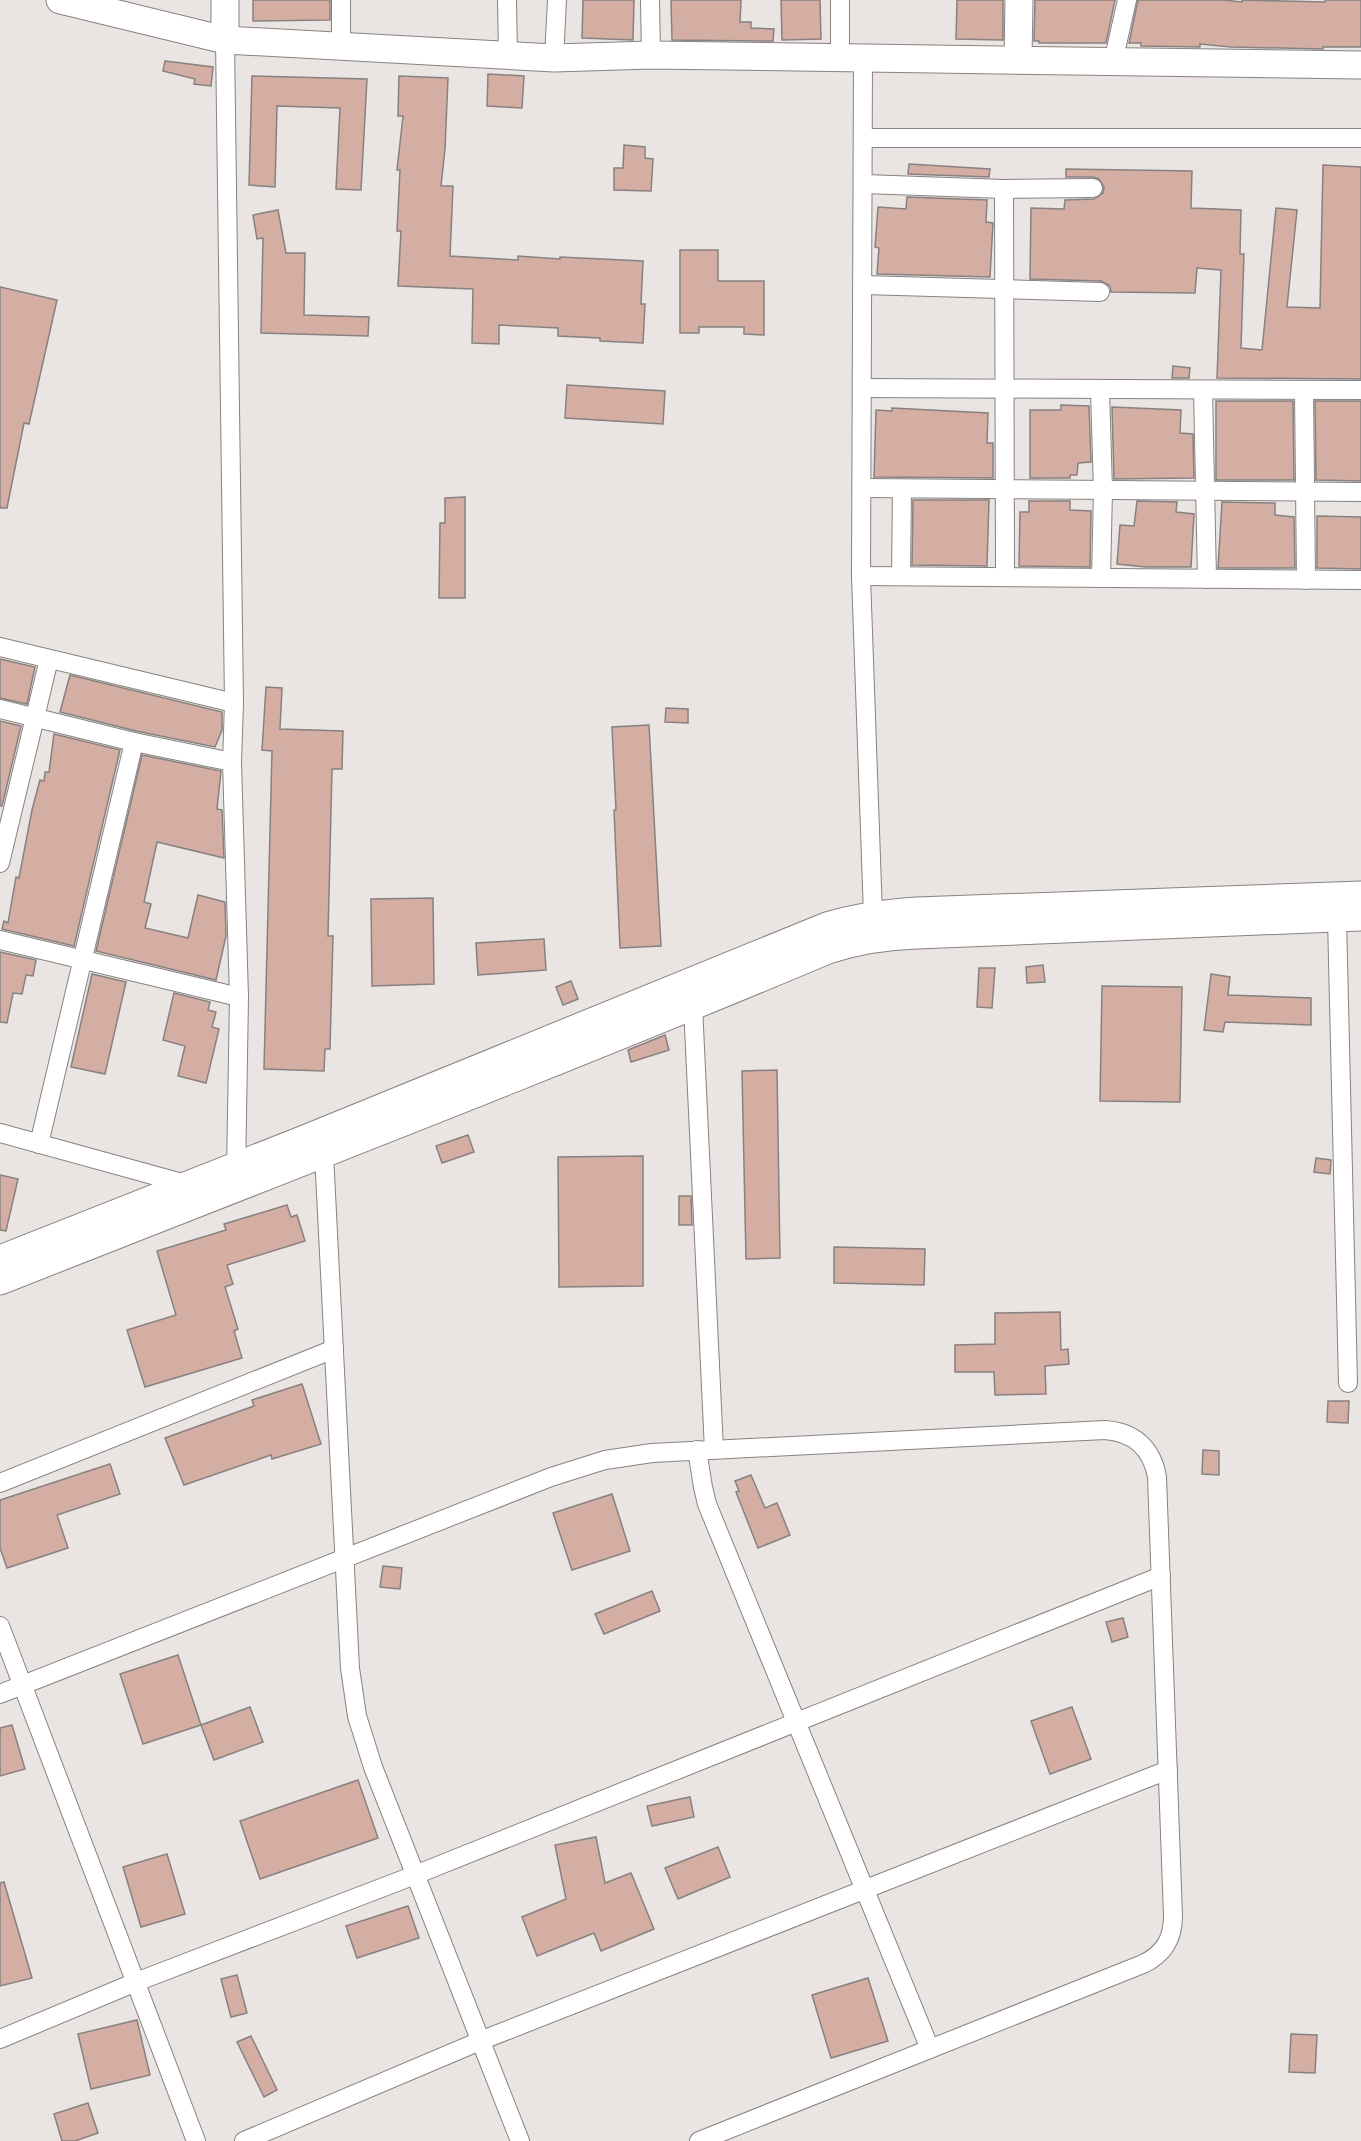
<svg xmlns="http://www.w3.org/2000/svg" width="1361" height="2141" viewBox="0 0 1361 2141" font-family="'PT Sans Narrow',sans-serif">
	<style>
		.building { fill: #d4aea3; stroke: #878180; stroke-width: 1.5 }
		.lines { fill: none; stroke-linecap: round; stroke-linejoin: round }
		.street-casing { stroke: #888280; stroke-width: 20 }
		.secondary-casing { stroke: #888280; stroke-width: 29 }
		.street { stroke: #fff; stroke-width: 18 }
		.secondary { stroke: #fff; stroke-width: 27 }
	</style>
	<rect width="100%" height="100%" fill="#eae4e2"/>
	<g class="building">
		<polygon points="253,0 330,0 330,20 253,21"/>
		<polygon points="583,0 634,0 633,40 582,38"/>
		<polygon points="671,0 741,0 740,22 751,22 751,28 774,29 773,41 672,40"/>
		<polygon points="781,0 820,0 821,39 782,40"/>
		<polygon points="957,0 1003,0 1003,40 956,39"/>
		<polygon points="1035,0 1115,0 1106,43 1039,43 1039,41 1034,41"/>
		<polygon points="1138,0 1224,0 1242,2 1242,0 1325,2 1325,0 1361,0 1361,47 1323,47 1323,49 1231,47 1200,44 1200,47 1141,46 1141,43 1129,43"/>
		<polygon points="165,61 213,67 211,86 194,84 195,79 163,71"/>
		<polygon points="488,74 524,76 522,108 487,106"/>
		<polygon points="252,76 367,79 361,190 336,189 340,108 277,106 275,187 249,185"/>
		<polygon points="399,76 448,78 445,149 441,186 453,186 450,256 518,260 518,256 560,259 560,257 643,261 641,304 645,304 643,343 600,341 600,338 558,336 558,328 499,325 499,344 472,343 473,289 398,286 401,231 397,231 400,170 397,170 403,116 398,116"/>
		<polygon points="624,145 645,147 645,158 653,159 651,191 614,190 614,168 623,168"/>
		<polygon points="909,164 990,169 989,177 908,174"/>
		<polygon points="1323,165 1361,167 1361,379 1217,378 1221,270 1197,268 1195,293 1111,292 1110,286 1101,281 1030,279 1031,208 1064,209 1065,200 1094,199 1103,193 1104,187 1099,179 1093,177 1066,177 1066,169 1192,171 1191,208 1241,210 1240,254 1244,254 1241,348 1262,350 1276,208 1297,210 1287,307 1320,308"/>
		<polygon points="907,197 987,200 986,222 993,223 990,277 877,274 879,248 875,247 878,207 906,209"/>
		<polygon points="278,210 286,253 305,253 304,315 369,317 368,336 261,333 263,238 257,239 253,215"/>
		<polygon points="680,250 718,250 718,281 764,281 764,335 744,334 744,327 699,327 699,333 680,333"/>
		<polygon points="0,287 57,300 29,424 24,423 7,508 0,508"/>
		<polygon points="1173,366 1190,368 1189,378 1172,378"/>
		<polygon points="567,385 665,391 663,424 565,418"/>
		<polygon points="1216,401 1293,401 1294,480 1216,480"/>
		<polygon points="1315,401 1361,401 1361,481 1316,480"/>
		<polygon points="1061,405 1089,406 1091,462 1078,463 1077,475 1070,475 1070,478 1030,478 1030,410 1061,410"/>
		<polygon points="1112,407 1181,410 1180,433 1193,434 1194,478 1114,479"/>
		<polygon points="892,408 988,413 987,443 993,443 993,478 874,477 876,410 892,411"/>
		<polygon points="465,497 465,598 439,598 440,523 445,523 445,498"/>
		<polygon points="913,500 989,500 987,566 912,565"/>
		<polygon points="1029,501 1070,501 1070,510 1091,511 1090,567 1019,566 1020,512 1029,512"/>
		<polygon points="1137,501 1177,502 1176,512 1194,514 1191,567 1146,567 1117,564 1120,525 1134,526"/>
		<polygon points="1222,502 1275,503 1275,515 1294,517 1295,568 1218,568"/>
		<polygon points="1317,516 1361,517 1361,569 1317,568"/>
		<polygon points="0,659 35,667 27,704 0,698"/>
		<polygon points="70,675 222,712 222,730 215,747 136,731 60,712"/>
		<polygon points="266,687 282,688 280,729 343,731 342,769 332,769 328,936 333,936 330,1049 325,1049 324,1071 264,1069 272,751 262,750"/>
		<polygon points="666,708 688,709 688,723 665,722"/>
		<polygon points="0,721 21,726 2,806 0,806"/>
		<polygon points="649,725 661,946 620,948 614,810 616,810 612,727"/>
		<polygon points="54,734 120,750 74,946 2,929 4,921 8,923 16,877 19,878 32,810 40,780 44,781 45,772 49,772"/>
		<polygon points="142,755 221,771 217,809 222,810 224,858 157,842 144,902 151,904 145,928 188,938 198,895 225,902 226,936 216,980 96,951"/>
		<polygon points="433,898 434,984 372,986 371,899"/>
		<polygon points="544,939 546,970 478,975 476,943"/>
		<polygon points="0,952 36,960 33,976 26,975 22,994 13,993 7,1023 0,1022"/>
		<polygon points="1043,965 1045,982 1027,983 1026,967"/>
		<polygon points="979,968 995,968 992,1008 977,1007"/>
		<polygon points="92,974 126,982 105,1074 71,1067"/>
		<polygon points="1211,974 1230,977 1228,995 1311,998 1311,1025 1225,1022 1223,1032 1204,1030"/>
		<polygon points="571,981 578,999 563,1005 556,987"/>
		<polygon points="1102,986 1182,987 1180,1102 1100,1101"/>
		<polygon points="174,993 210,1002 208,1010 216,1012 212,1027 219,1029 206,1083 178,1076 185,1046 163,1040"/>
		<polygon points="665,1035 669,1050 631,1062 628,1050"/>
		<polygon points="777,1070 780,1258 746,1259 742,1071"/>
		<polygon points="468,1135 474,1152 442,1163 436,1146"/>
		<polygon points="643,1156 643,1286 559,1287 558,1157"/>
		<polygon points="1316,1158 1331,1160 1330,1174 1314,1172"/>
		<polygon points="0,1175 18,1179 6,1231 0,1230"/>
		<polygon points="679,1196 691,1196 692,1225 679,1225"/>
		<polygon points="287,1205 291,1217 297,1215 305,1241 227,1265 233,1284 225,1287 238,1329 234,1331 242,1358 145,1387 127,1330 176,1315 157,1251 226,1230 224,1224"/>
		<polygon points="834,1247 925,1249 924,1285 834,1283"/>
		<polygon points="1060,1312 1061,1350 1068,1349 1069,1364 1045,1366 1046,1394 995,1395 994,1372 955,1372 955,1345 995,1344 995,1313"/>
		<polygon points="302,1384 321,1444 272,1459 271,1455 184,1485 165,1438 254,1406 252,1400"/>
		<polygon points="1328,1401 1349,1401 1348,1423 1327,1422"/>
		<polygon points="1203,1450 1219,1451 1219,1475 1202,1474"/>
		<polygon points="110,1464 120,1494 57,1515 68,1548 7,1568 0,1548 0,1500"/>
		<polygon points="751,1475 765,1508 777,1503 790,1535 758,1548 736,1492 739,1491 735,1481"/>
		<polygon points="612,1494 630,1551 572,1570 553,1513"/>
		<polygon points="383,1566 402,1568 400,1589 380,1587"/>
		<polygon points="652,1591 660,1611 604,1634 595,1614"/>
		<polygon points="1123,1618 1128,1637 1112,1642 1106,1622"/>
		<polygon points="178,1655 201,1725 143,1744 120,1674"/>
		<polygon points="250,1707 263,1742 214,1760 201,1725"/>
		<polygon points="1072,1707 1091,1759 1050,1774 1031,1721"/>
		<polygon points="12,1725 25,1769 0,1776 0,1728"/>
		<polygon points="358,1780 378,1838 260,1879 240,1821"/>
		<polygon points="690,1797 694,1817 652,1826 647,1806"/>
		<polygon points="596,1837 605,1883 631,1873 654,1929 601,1951 594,1933 537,1956 522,1917 566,1899 555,1845"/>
		<polygon points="718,1847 730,1877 678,1899 665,1868"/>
		<polygon points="167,1854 185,1914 141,1927 123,1867"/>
		<polygon points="4,1882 32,1978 0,1986 0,1883"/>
		<polygon points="408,1906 419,1938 357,1958 346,1926"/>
		<polygon points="237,1975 247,2013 231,2017 221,1979"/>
		<polygon points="868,1978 888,2041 831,2058 812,1995"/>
		<polygon points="137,2020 150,2075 91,2089 78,2034"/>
		<polygon points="1291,2034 1317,2035 1315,2073 1289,2072"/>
		<polygon points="251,2036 277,2090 264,2097 237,2042"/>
		<polygon points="88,2103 98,2133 75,2141 62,2141 54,2114"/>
	</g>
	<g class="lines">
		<defs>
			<g id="street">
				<polyline points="507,0 508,55"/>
				<polyline points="650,0 651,55"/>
				<polyline points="225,40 234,703 232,762 239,997 236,1174"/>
				<polyline points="341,46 341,0"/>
				<polyline points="554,58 557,0"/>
				<polyline points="840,58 840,0"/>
				<polyline points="863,58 861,576 873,915"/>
				<polyline points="1113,62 1127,0"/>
				<polyline points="863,138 1361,138"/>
				<polyline points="864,184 1004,189 1093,188"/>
				<polyline points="1004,189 1005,577"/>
				<polyline points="863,285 1100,292"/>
				<polyline points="862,388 1361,390"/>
				<polyline points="1100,390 1103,490 1101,578"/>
				<polyline points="1203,390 1207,579"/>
				<polyline points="1304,390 1306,580"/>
				<polyline points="862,488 1361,492"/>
				<polyline points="861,576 1361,580"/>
				<polyline points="901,576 902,489"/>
				<polyline points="0,647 234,703"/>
				<polyline points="0,709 134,742 232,762"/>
				<polyline points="0,863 49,659"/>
				<polyline points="1337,918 1348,1383"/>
				<polyline points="0,940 239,997"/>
				<polyline points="693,1006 714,1450"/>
				<polyline points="0,1133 189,1185"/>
				<polyline points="39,1144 134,742"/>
				<polyline points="324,1154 350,1668 357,1716 373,1767 520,2141"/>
				<polyline points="697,1450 703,1487 707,1504 930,2049"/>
				<polyline points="0,1483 334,1349"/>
				<polyline points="0,1626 196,2141"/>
				<path d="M0,1694l551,-217 54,-17 47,-7 453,-23c29,2 47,18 52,47l16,439c0,23 -9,38 -30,48l-444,177"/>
				<polyline points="0,2039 136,1982 415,1875 1161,1576"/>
				<polyline points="244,2141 480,2041 1168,1770"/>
			</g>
			<g id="secondary">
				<polyline points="60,0 225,40 554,58 651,55 1361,65"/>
				<polyline points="225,0 225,40"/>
				<polyline points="1018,60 1019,0"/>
				<path d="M0,1259l307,-121 520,-212c30,-9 59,-13 90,-15l444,-16"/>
				<path d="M0,1281c276,-109 554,-216 828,-331 30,-10 58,-14 89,-15l444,-18"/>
			</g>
		</defs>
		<use href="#street" class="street-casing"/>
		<use href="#secondary" class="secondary-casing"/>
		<use href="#street" class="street"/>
		<use href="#secondary" class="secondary"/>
	</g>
</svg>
